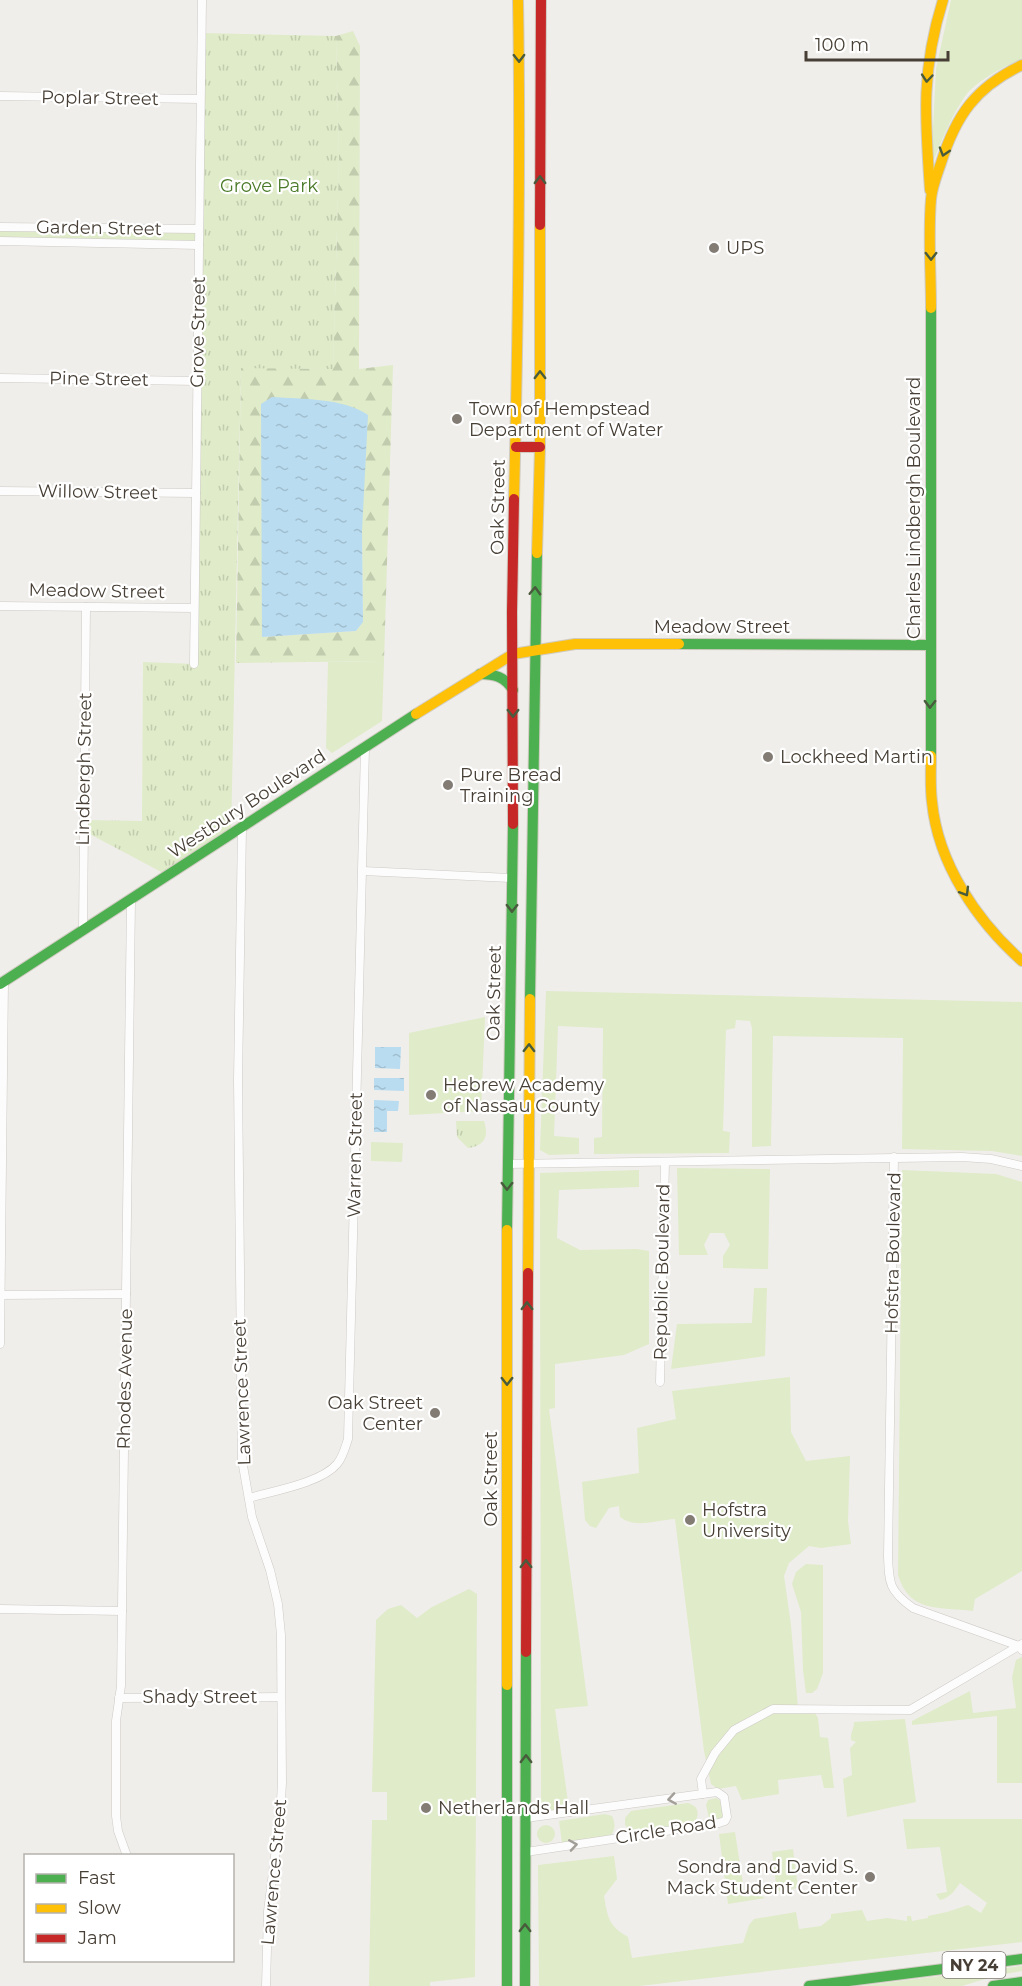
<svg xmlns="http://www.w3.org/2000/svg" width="1022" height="1986" viewBox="0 0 1022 1986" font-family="Montserrat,sans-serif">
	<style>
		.grass { fill: #dfebc9 }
		.forest { fill: url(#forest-firs); fill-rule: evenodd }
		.park { fill: url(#park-tufts) }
		.water { fill: url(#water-ripples) }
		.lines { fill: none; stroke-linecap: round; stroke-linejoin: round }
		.street-casing { stroke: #cdcac6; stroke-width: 9 }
		.fast-casing { stroke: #d0cbc1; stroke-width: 12 }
		.slow-casing { stroke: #d0cbc1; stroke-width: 12 }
		.jam-casing { stroke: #d0cbc1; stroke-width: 12 }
		.street { stroke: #fdfcfc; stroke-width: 8 }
		.fast { stroke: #4caf50; stroke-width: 10 }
		.slow { stroke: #ffc107; stroke-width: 10 }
		.jam { stroke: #c62828; stroke-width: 10 }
		.oneway { stroke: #485b3c }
		.oneway2 { stroke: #a29e98 }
		.poi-dot { fill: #827c74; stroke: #fff; stroke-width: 2 }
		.labels { text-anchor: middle; stroke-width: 4.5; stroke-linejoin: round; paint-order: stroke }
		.shield { fill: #fff; stroke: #7e7972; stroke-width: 1.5 }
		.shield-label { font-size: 16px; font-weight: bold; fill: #473f35 }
		.street-label { font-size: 18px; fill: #473f35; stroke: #fff }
		.park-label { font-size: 18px; fill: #4a7a27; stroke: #fff }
		.poi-label { font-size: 18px; fill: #473f35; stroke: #fff; text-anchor: start }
	</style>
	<defs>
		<pattern id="forest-firs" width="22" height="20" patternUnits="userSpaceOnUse" patternTransform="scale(1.5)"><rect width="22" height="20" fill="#dfebc9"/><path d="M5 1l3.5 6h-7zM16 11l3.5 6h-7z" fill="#c1cbad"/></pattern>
		<pattern id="park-tufts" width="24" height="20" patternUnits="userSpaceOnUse" patternTransform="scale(1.5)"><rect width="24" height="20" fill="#dfebc9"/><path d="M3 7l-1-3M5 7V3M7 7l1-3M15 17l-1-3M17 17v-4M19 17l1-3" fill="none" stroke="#c1cbad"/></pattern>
		<pattern id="water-ripples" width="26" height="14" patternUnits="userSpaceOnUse" patternTransform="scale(1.5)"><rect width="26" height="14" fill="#b9dcf0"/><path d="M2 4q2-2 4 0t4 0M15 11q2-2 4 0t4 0" fill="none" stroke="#a0bece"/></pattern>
	</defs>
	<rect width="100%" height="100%" fill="#f0eeea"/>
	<g class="grass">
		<path d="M951,0h71v59c-16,6 -45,22 -56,36 -14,19 -27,51 -35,73l5,-99z"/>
		<polygon points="0,228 197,230 197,243 0,241"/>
		<polygon points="384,661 382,721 332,753 326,748 328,662"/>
		<polygon points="546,991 1022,1002 1022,1156 992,1151 902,1149 903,1038 773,1036 771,1146 752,1147 752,1028 750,1021 736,1020 735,1028 726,1030 723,1131 730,1132 729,1153 594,1154 594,1138 602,1137 603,1028 558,1026 554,1136 579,1138 579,1154 549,1155 540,1150"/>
		<polygon points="485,1017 481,1111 409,1115 409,1033"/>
		<polygon points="371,1142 403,1143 402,1162 371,1161"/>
		<polygon points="677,1168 770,1169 768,1269 723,1268 723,1256 730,1245 724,1233 710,1233 704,1245 708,1255 679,1255"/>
		<polygon points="639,1170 639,1187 559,1190 557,1238 580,1250 637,1249 649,1251 649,1344 624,1355 555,1364 555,1408 549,1409 588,1706 555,1709 569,1809 541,1812 540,1173"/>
		<path d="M902,1170l94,4 26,8v389l-47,28 -2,12c-33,-4 -64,2 -75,-36z"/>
		<polygon points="754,1288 767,1288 765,1356 671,1369 677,1324 752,1323"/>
		<path d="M790,1377l1,55 15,29 44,-5 -2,65 3,23 -30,4 -12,-2 -20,17 -5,13 7,49 7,83 15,2 5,8 2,19 8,1 6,50h-10l-3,-13 -43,5 1,14 -37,6 -6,-14 -18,3 -7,-5 -7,-33 -29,-232c-18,1 -40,10 -55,-2l-1,-11 -10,2 -13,20 -6,-2 -5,-6 -3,-38 57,-9 -2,-45 39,-9 -4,-28z"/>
		<polygon points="806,1564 823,1565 823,1673 817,1689 812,1693 806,1693 803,1670 801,1612 792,1584 796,1572"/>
		<polygon points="469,1589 477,1594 475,1977 430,1982 430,1986 369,1986 372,1820 387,1820 387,1792 372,1792 376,1620 388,1609 401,1605 417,1618 432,1607"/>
		<polygon points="1022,1657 1022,1783 997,1783 997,1716 912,1725 912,1721 970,1691 973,1713 1016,1708 1012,1677 1016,1660"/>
		<path d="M905,1719l11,83 -69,15 -4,-38 9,-4 -2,-27 6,-6 -5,-2c-1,-7 3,-11 3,-18z"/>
		<polygon points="716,1798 721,1801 724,1818 710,1822 706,1805 708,1800"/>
		<path d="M688,1803c11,3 12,12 6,20l-62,9 -7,-7v-7l6,-7z"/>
		<path d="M605,1814l7,2c3,7 4,12 -1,19l-49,8 -3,-22z"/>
		<path d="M903,1819h119v123l-383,44h-100l-1,-121 76,-9 3,23 -13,17c4,22 4,29 24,41l4,21 111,-15 6,-18 5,-6 42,-7 3,17 22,-3 10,-8v-4l31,-4 5,11 20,-3 20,3v-5h4l1,5 16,-3v-2l19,-4 21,-7 13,8 6,-10 -27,-20c-5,7 -10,15 -20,17l-4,-6 11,-2 -7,-45 -33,2z"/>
		<circle cx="546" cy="1834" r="9"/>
		<polygon points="735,1832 745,1897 758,1894 765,1898 728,1904 719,1834"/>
		<polygon points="793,1849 798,1888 777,1891 772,1852"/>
		<polygon points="1022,1966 1022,1971 998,1975 962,1986 860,1986"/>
	</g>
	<path class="forest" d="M353,31l7,15 -1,323 34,-4 -9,296 -148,2 5,-296 92,2 6,-210 -3,-123zM362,531l1,91 -7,9 -94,6z"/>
	<g class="park">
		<polygon points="202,33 336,36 339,159 333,369 241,368 231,834 167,875 84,831 84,820 142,821 143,662 194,664"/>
		<path d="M456,1121h28c5,15 1,25 -16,27l-11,-11z"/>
	</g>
	<g class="water">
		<path d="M272,397c29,2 72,1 96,18l-6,116 1,91 -7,9 -94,6 -1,-233z"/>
		<polygon points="375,1047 401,1047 400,1069 375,1068"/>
		<polygon points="374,1078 404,1078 404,1091 374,1090"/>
		<polygon points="374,1100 399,1101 398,1111 387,1111 387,1132 374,1132"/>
	</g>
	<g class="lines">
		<defs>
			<g id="street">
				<polyline points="0,96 200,99"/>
				<polyline points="0,227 199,229"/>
				<polyline points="0,241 199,245"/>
				<polyline points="0,378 197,381"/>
				<polyline points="0,491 196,493"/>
				<polyline points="0,606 194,608"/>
				<polyline points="194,664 202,0"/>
				<polyline points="242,828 238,1080 242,1460 252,1517 270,1570 278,1604 281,1635 282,1783 280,1817 268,1911 266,1986"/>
				<polyline points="363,871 512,878"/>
				<polyline points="83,930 86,607"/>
				<path d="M894,1157l-6,399c1,27 1,35 25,52l106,38 3,4"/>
				<polyline points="507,1164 962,1157 991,1159 1022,1166"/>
				<polyline points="0,1295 126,1294"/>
				<polyline points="0,1344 4,981"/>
				<polyline points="660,1382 665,1162"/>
				<path d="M249,1498c24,-7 72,-15 88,-34 6,-7 8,-16 11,-25l17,-691"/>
				<polyline points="0,1609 122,1611"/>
				<polyline points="119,1698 281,1697"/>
				<polyline points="703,1794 701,1779 715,1753 734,1730 773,1709 910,1710 1022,1644"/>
				<polyline points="526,1852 719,1823 725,1821 727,1817 724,1797 717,1792 526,1818"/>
				<polyline points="127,1856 118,1831 116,1816 116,1721 121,1686 131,900"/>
			</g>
			<g id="fast">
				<polyline points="931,308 931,756"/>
				<polyline points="679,644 931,645"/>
				<path d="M480,674c15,0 25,3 33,16"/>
				<polyline points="0,984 416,714"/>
				<polyline points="530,999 537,553"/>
				<polyline points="507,1230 513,824"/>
				<polyline points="507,1685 507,1986"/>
				<polyline points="525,1986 526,1652"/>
				<polyline points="809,1986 1022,1959"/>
				<polyline points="993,1986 1022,1982"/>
			</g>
			<g id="slow">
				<path d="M930,190c-5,-72 -9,-120 13,-190"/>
				<path d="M931,308c0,-36 -3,-74 0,-109 1,-12 6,-24 10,-36 15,-48 35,-76 81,-98"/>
				<path d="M514,499c4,-167 7,-333 4,-499"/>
				<polyline points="537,553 540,448 540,225"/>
				<polyline points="416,714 513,654 575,644 679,644"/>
				<path d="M931,756c0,15 -1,31 1,46 6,62 45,119 90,159"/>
				<polyline points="507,1230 507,1685"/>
				<polyline points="528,1273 530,999"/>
			</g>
			<g id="jam">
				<polyline points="540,225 541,0"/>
				<polyline points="516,447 540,447"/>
				<polyline points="513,824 512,612 514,499"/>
				<polyline points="526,1652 528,1273"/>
			</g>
		</defs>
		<use href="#street" class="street-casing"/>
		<use href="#fast" class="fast-casing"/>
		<use href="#slow" class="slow-casing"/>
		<use href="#jam" class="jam-casing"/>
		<use href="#street" class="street"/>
		<use href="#fast" class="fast"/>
		<use href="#slow" class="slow"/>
		<use href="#jam" class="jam"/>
	</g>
	<defs><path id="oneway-chevron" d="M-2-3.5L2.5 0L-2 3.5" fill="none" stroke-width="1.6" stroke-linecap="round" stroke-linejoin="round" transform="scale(1.5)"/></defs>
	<g class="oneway">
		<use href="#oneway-chevron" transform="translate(519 58) rotate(89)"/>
		<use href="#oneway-chevron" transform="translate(927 78) rotate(95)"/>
		<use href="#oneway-chevron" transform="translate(944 152) rotate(107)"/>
		<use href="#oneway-chevron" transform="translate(540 180) rotate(-90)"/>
		<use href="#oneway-chevron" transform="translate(931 256) rotate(90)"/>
		<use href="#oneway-chevron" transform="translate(540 375) rotate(-90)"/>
		<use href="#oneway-chevron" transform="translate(535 591) rotate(-88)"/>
		<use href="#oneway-chevron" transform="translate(930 704) rotate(91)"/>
		<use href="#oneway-chevron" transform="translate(513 713) rotate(90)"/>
		<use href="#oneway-chevron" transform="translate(965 892) rotate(59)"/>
		<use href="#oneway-chevron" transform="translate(512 908) rotate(91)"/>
		<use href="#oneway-chevron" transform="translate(529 1048) rotate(-89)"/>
		<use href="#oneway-chevron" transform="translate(507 1186) rotate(90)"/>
		<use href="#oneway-chevron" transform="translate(527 1306) rotate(-90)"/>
		<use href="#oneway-chevron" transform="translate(507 1381) rotate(90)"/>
		<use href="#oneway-chevron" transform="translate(526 1564) rotate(-90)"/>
		<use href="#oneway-chevron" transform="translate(526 1759) rotate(-90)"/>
		<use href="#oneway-chevron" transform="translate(525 1928) rotate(-90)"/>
	</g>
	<g class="oneway2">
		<use href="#oneway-chevron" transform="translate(672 1799) rotate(171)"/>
		<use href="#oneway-chevron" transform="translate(573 1845) rotate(-9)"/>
	</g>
	<g class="poi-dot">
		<circle cx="714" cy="248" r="6"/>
		<circle cx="457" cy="419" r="6"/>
		<circle cx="768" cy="757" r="6"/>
		<circle cx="448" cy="785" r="6"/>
		<circle cx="431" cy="1095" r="6"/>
		<circle cx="435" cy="1413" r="6"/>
		<circle cx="690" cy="1520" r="6"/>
		<circle cx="426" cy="1808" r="6"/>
		<circle cx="870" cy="1877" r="6"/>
	</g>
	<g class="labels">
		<rect class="shield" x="942.5" y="1952" width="63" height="26" rx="4.5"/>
		<g class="shield-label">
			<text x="974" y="1971">NY 24</text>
		</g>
		<g class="street-label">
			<text transform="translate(100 98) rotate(1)" y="6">Poplar Street</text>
			<text transform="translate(99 228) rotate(1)" y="6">Garden Street</text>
			<text transform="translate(198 332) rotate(-89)" y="6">Grove Street</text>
			<text transform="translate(99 379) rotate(1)" y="6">Pine Street</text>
			<text transform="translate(98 492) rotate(1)" y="6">Willow Street</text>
			<text transform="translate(498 507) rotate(-89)" y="6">Oak Street</text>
			<text transform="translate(914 508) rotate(-90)" y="6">Charles Lindbergh Boulevard</text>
			<text transform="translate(97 591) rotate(1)" y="6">Meadow Street</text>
			<text x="722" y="633">Meadow Street</text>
			<text transform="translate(84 769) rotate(-89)" y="6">Lindbergh Street</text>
			<text transform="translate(247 804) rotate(-33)" y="6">Westbury Boulevard</text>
			<text transform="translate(494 993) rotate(-89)" y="6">Oak Street</text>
			<text transform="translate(355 1155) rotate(-89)" y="6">Warren Street</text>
			<text transform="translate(893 1253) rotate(-89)" y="6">Hofstra Boulevard</text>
			<text transform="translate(662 1272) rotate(-89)" y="6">Republic Boulevard</text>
			<text transform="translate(125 1379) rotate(-89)" y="6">Rhodes Avenue</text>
			<text transform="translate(242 1392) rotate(-92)" y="6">Lawrence Street</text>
			<text transform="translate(491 1479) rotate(-90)" y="6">Oak Street</text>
			<text x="200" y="1703">Shady Street</text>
			<text transform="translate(666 1830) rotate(-9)" y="6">Circle Road</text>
			<text transform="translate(274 1872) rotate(-85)" y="6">Lawrence Street</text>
		</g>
		<g class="park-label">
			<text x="269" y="192">Grove Park</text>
		</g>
		<g class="poi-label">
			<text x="726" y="254">UPS</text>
			<text x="469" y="415">Town of Hempstead<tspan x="469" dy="21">Department of Water</tspan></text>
			<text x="780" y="763">Lockheed Martin</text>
			<text x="460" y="781">Pure Bread<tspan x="460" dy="21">Training</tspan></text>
			<text x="443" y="1091">Hebrew Academy<tspan x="443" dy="21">of Nassau County</tspan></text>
			<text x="423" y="1409" text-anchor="end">Oak Street<tspan x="423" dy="21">Center</tspan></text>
			<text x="702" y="1516">Hofstra<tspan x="702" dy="21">University</tspan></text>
			<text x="438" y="1814">Netherlands Hall</text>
			<text x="858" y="1873" text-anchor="end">Sondra and David S.<tspan x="858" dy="21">Mack Student Center</tspan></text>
		</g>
	</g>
	<rect x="24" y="1854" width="210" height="108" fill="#ffffff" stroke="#b5b2ae" stroke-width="1.5"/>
	<rect x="36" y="1874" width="30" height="9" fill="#4caf50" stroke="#b5b2ae" stroke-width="1.5"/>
	<text x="78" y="1884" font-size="18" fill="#473f35">Fast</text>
	<rect x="36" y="1904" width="30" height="9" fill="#ffc107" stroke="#b5b2ae" stroke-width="1.5"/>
	<text x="78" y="1914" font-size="18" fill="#473f35">Slow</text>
	<rect x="36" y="1934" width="30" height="9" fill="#c62828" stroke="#b5b2ae" stroke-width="1.5"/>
	<text x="78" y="1944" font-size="18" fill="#473f35">Jam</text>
	<path d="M806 51v9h142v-9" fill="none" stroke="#473f35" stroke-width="3"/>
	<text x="815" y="51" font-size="18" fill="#473f35" stroke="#ffffff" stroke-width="4.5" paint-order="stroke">100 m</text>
</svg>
